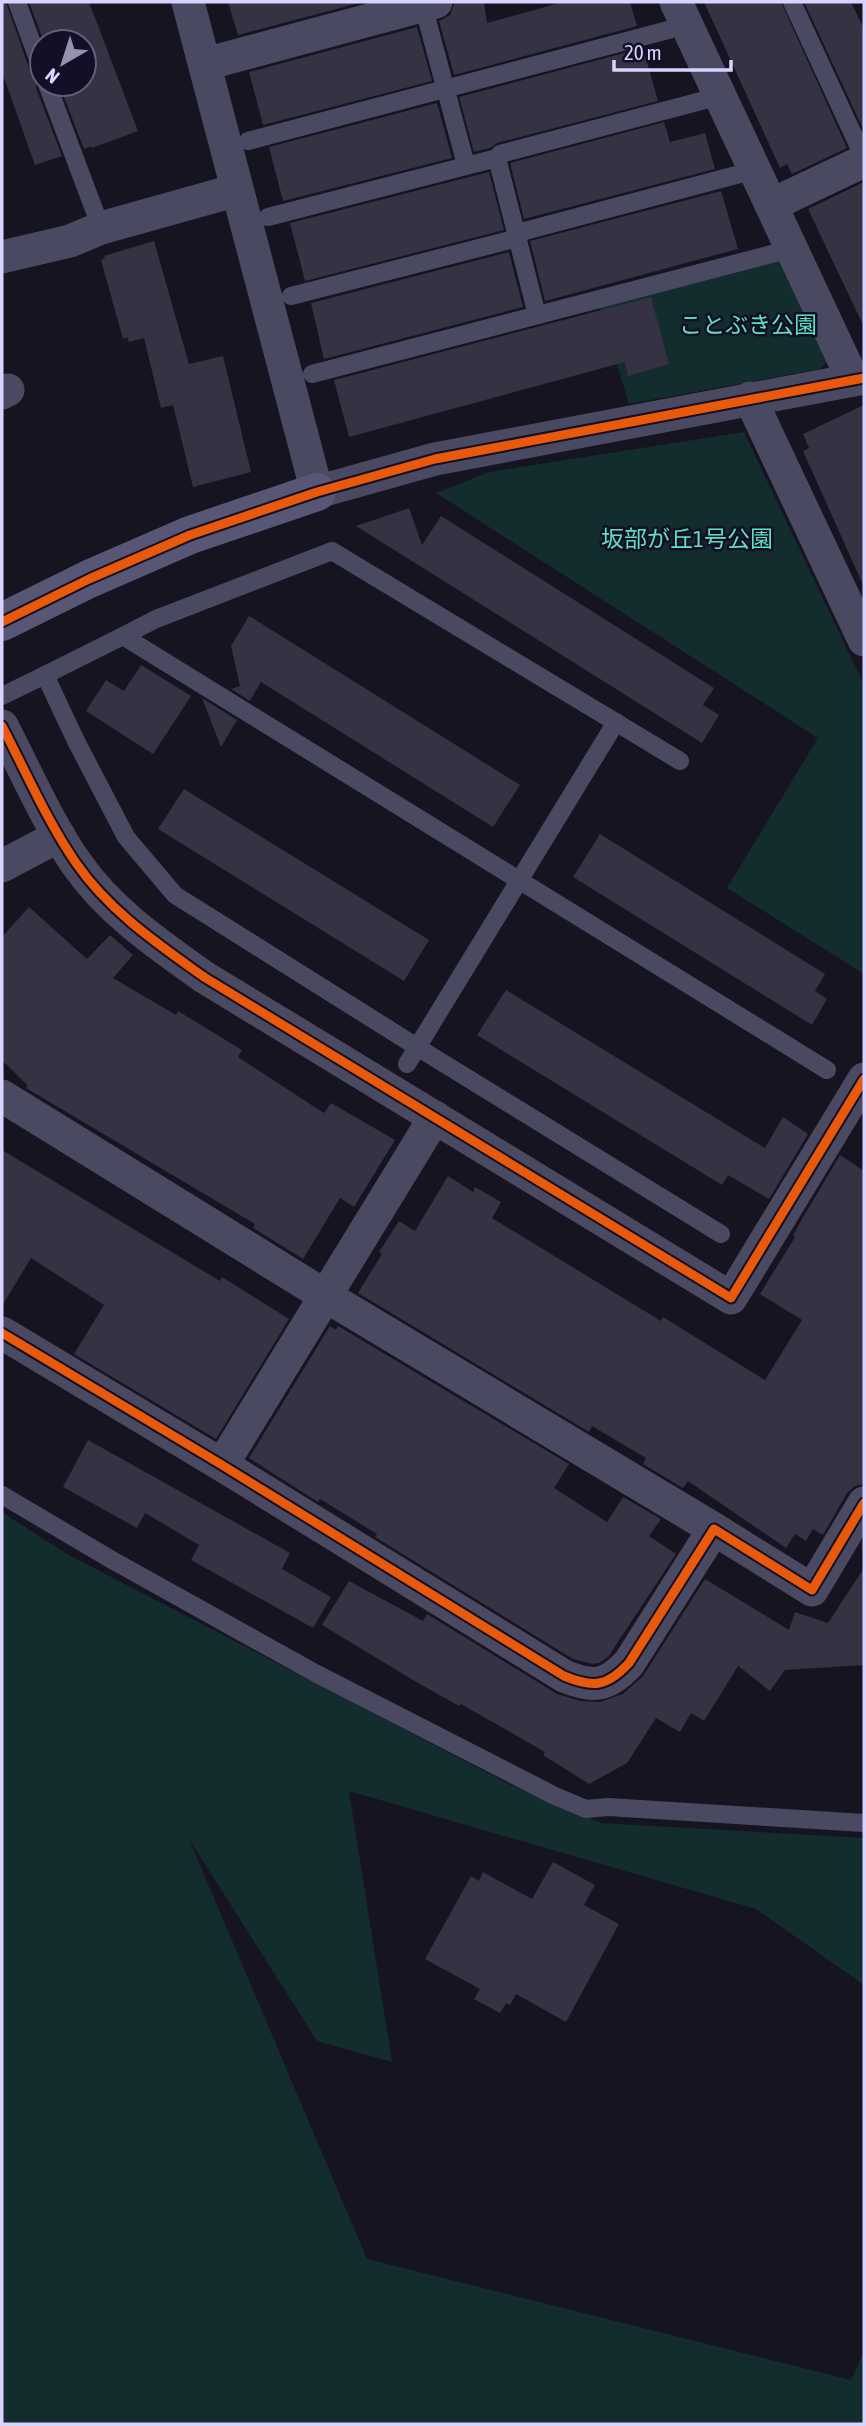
<svg xmlns="http://www.w3.org/2000/svg" width="866" height="2426" viewBox="0 0 866 2426" font-family="'Asap Condensed','Noto Sans JP',sans-serif">
	<style>
		.green { fill: #132c2d }
		.building { fill: #343243 }
		.lines { fill: none; stroke-linecap: round; stroke-linejoin: round }
		.lane { stroke: #4a4962; stroke-width: 18 }
		.street { stroke: #4a4962; stroke-width: 33 }
		.secondary { stroke: #575674; stroke-width: 38 }
		.cycleway-casing { stroke: #130f26; stroke-width: 13 }
		.cycleway { stroke: #e8590c; stroke-width: 9 }
		.labels { text-anchor: middle; stroke-width: 5; stroke-linejoin: round; paint-order: stroke }
		.park-label { font-size: 23px; fill: #5fe0c0; stroke: #130f26 }
	</style>
	<rect width="100%" height="100%" fill="#161421"/>
	<g class="green">
		<polygon points="781,258 827,362 820,369 629,404 599,306"/>
		<polygon points="744,432 864,685 864,974 727,888 818,738 436,493 489,472"/>
		<polygon points="2,1512 67,1554 511,1785 601,1823 864,1838 864,1985 756,1909 349,1791 392,2062 317,2041 189,1839 367,2259 851,2380 864,2351 864,2424 2,2424"/>
	</g>
	<g class="building">
		<polygon points="2,2 6,2 31,74 37,80 36,88 62,156 35,165 2,72"/>
		<polygon points="29,2 89,2 138,131 92,148 91,146 84,149 59,84 84,84 84,42 44,42"/>
		<polygon points="228,2 363,2 238,35"/>
		<polygon points="455,2 484,2 487,23 563,2 630,2 637,26 454,75 439,21 450,15"/>
		<polygon points="704,2 781,2 847,148 792,174 787,164 780,168"/>
		<polygon points="804,2 851,2 864,29 864,131"/>
		<polygon points="417,27 432,81 263,125 249,72"/>
		<polygon points="643,48 658,101 497,143 490,148 474,152 459,97"/>
		<polygon points="437,103 452,158 283,201 269,147"/>
		<polygon points="664,122 670,142 705,133 715,169 524,219 510,163"/>
		<polygon points="489,172 504,230 305,281 290,223"/>
		<polygon points="864,182 864,327 808,209"/>
		<polygon points="721,191 738,249 545,301 530,241"/>
		<polygon points="154,241 189,364 223,356 251,472 193,487 173,405 161,408 144,338 129,342 127,337 123,339 101,260 105,258 104,256"/>
		<polygon points="509,252 523,307 324,359 311,303"/>
		<polygon points="651,297 669,364 628,376 625,362 349,437 334,380"/>
		<polygon points="864,405 864,587 803,451 809,448 803,434"/>
		<polygon points="409,508 422,545 441,516 714,688 703,705 719,715 702,743 356,526"/>
		<polygon points="249,616 520,785 493,827 261,682 250,701 231,689 240,686 231,646"/>
		<polygon points="141,665 191,696 153,754 86,711 106,680 124,691"/>
		<polygon points="202,698 237,720 221,747"/>
		<polygon points="184,789 429,940 404,981 158,829"/>
		<polygon points="600,834 825,974 815,991 827,999 812,1025 573,877"/>
		<polygon points="29,907 87,959 110,935 133,955 113,978 176,1015 178,1011 242,1050 238,1057 324,1113 331,1103 395,1140 354,1207 340,1198 303,1259 253,1228 255,1224 26,1088 28,1086 2,1060 2,937"/>
		<polygon points="506,990 765,1148 783,1117 808,1134 769,1199 728,1175 722,1185 477,1035"/>
		<polygon points="2,1150 220,1281 222,1277 289,1319 216,1439 74,1354 104,1305 31,1258 2,1306"/>
		<polygon points="840,1155 864,1171 864,1484 855,1486 847,1493 823,1535 813,1529 806,1541 795,1534 786,1548 688,1481 683,1488 643,1464 646,1458 592,1426 589,1432 358,1293 382,1254 379,1252 399,1221 415,1231 448,1176 473,1192 475,1187 501,1202 492,1218 661,1321 663,1317 765,1380 802,1320 760,1294 795,1237 793,1236 802,1219"/>
		<polygon points="330,1326 336,1330 338,1326 569,1464 554,1488 607,1522 623,1497 661,1519 649,1536 676,1554 608,1657 599,1663 592,1664 573,1659 375,1537 377,1534 320,1499 318,1502 249,1458"/>
		<polygon points="88,1440 290,1553 282,1569 331,1597 313,1628 191,1560 199,1545 145,1513 137,1528 63,1487"/>
		<polygon points="864,1568 864,1665 785,1670 770,1691 738,1666 704,1721 691,1713 680,1732 656,1718 627,1763 589,1784 543,1755 545,1752 461,1704 459,1706 413,1680 322,1625 349,1581 423,1621 427,1614 557,1694 581,1701 600,1702 623,1694 643,1676 705,1579 789,1630 795,1612 828,1623"/>
		<polygon points="553,1862 595,1885 584,1905 619,1924 566,2022 516,1994 510,2005 506,2003 500,2013 474,1999 480,1989 425,1959 471,1876 479,1881 483,1872 532,1899"/>
	</g>
	<g class="lines">
		<g class="lane">
			<polyline points="17,2 42,70"/>
			<polyline points="792,2 864,158"/>
			<polyline points="423,5 466,165"/>
			<polyline points="47,84 101,228"/>
			<polyline points="248,141 687,25"/>
			<polyline points="497,158 537,315"/>
			<polyline points="268,217 497,158 500,154 720,96"/>
			<polyline points="517,233 755,170"/>
			<polyline points="291,296 518,238"/>
			<polyline points="312,374 791,249"/>
			<polyline points="45,675 123,636"/>
			<polyline points="2,696 45,675 76,741 126,837 175,895 417,1047 721,1234"/>
			<polyline points="680,761 332,551 156,619 123,636 827,1070"/>
			<polyline points="407,1064 616,722"/>
			<polyline points="2,1495 112,1560 317,1674 555,1796 586,1809 608,1807 864,1823"/>
		</g>
		<g class="street">
			<polyline points="188,2 317,492 435,459 864,378"/>
			<polyline points="676,2 853,380"/>
			<polyline points="205,64 436,2"/>
			<polyline points="771,205 864,161"/>
			<polyline points="2,257 70,241 101,228 237,190"/>
			<polyline points="2,393 8,390"/>
			<polyline points="750,398 864,640"/>
			<path d="M2,726c24,46 45,95 74,137 33,48 82,81 128,114l527,321 133,-219"/>
			<polyline points="2,866 59,836"/>
			<polyline points="2,1096 324,1295 714,1529"/>
			<path d="M2,1333l220,132 342,211c29,12 43,11 65,-13l85,-134 98,61 52,-87"/>
			<polyline points="222,1465 435,1117"/>
		</g>
		<polyline class="secondary" points="2,622 89,579 190,535 317,492"/>
		<defs>
			<g id="cycleway">
				<polyline points="2,622 89,579 190,535 317,492 435,459 864,378"/>
				<path d="M2,726c24,46 45,95 74,137 33,48 82,81 128,114l527,321 133,-219"/>
				<path d="M2,1333l220,132 342,211c29,12 43,11 65,-13l85,-134 98,61 52,-87"/>
			</g>
		</defs>
		<use href="#cycleway" class="cycleway-casing"/>
		<use href="#cycleway" class="cycleway"/>
	</g>
	<g class="labels">
		<g class="park-label">
			<text x="748" y="333">ことぶき公園</text>
			<text x="687" y="547">坂部が丘1号公園</text>
		</g>
	</g>
	<rect width="866" height="2426" fill="none" stroke="#d9d4ff" stroke-width="7"/>
	<g transform="translate(63 63) rotate(219)"><circle r="33" fill="#130f26" stroke="#625e7d" stroke-width="2"/>
	<path d="M0-5L12 26L0 18L-12 26Z" fill="#9591b1"/>
	<text y="-10" font-size="19" font-weight="bold" text-anchor="middle" fill="#d9d4ff">N</text>
	</g>
	<path d="M614 60v10h117v-10" fill="none" stroke="#d9d4ff" stroke-width="3.5"/>
	<text x="624" y="60" font-size="21" fill="#d9d4ff" stroke="#130f26" stroke-width="5" paint-order="stroke">20 m</text>
</svg>
